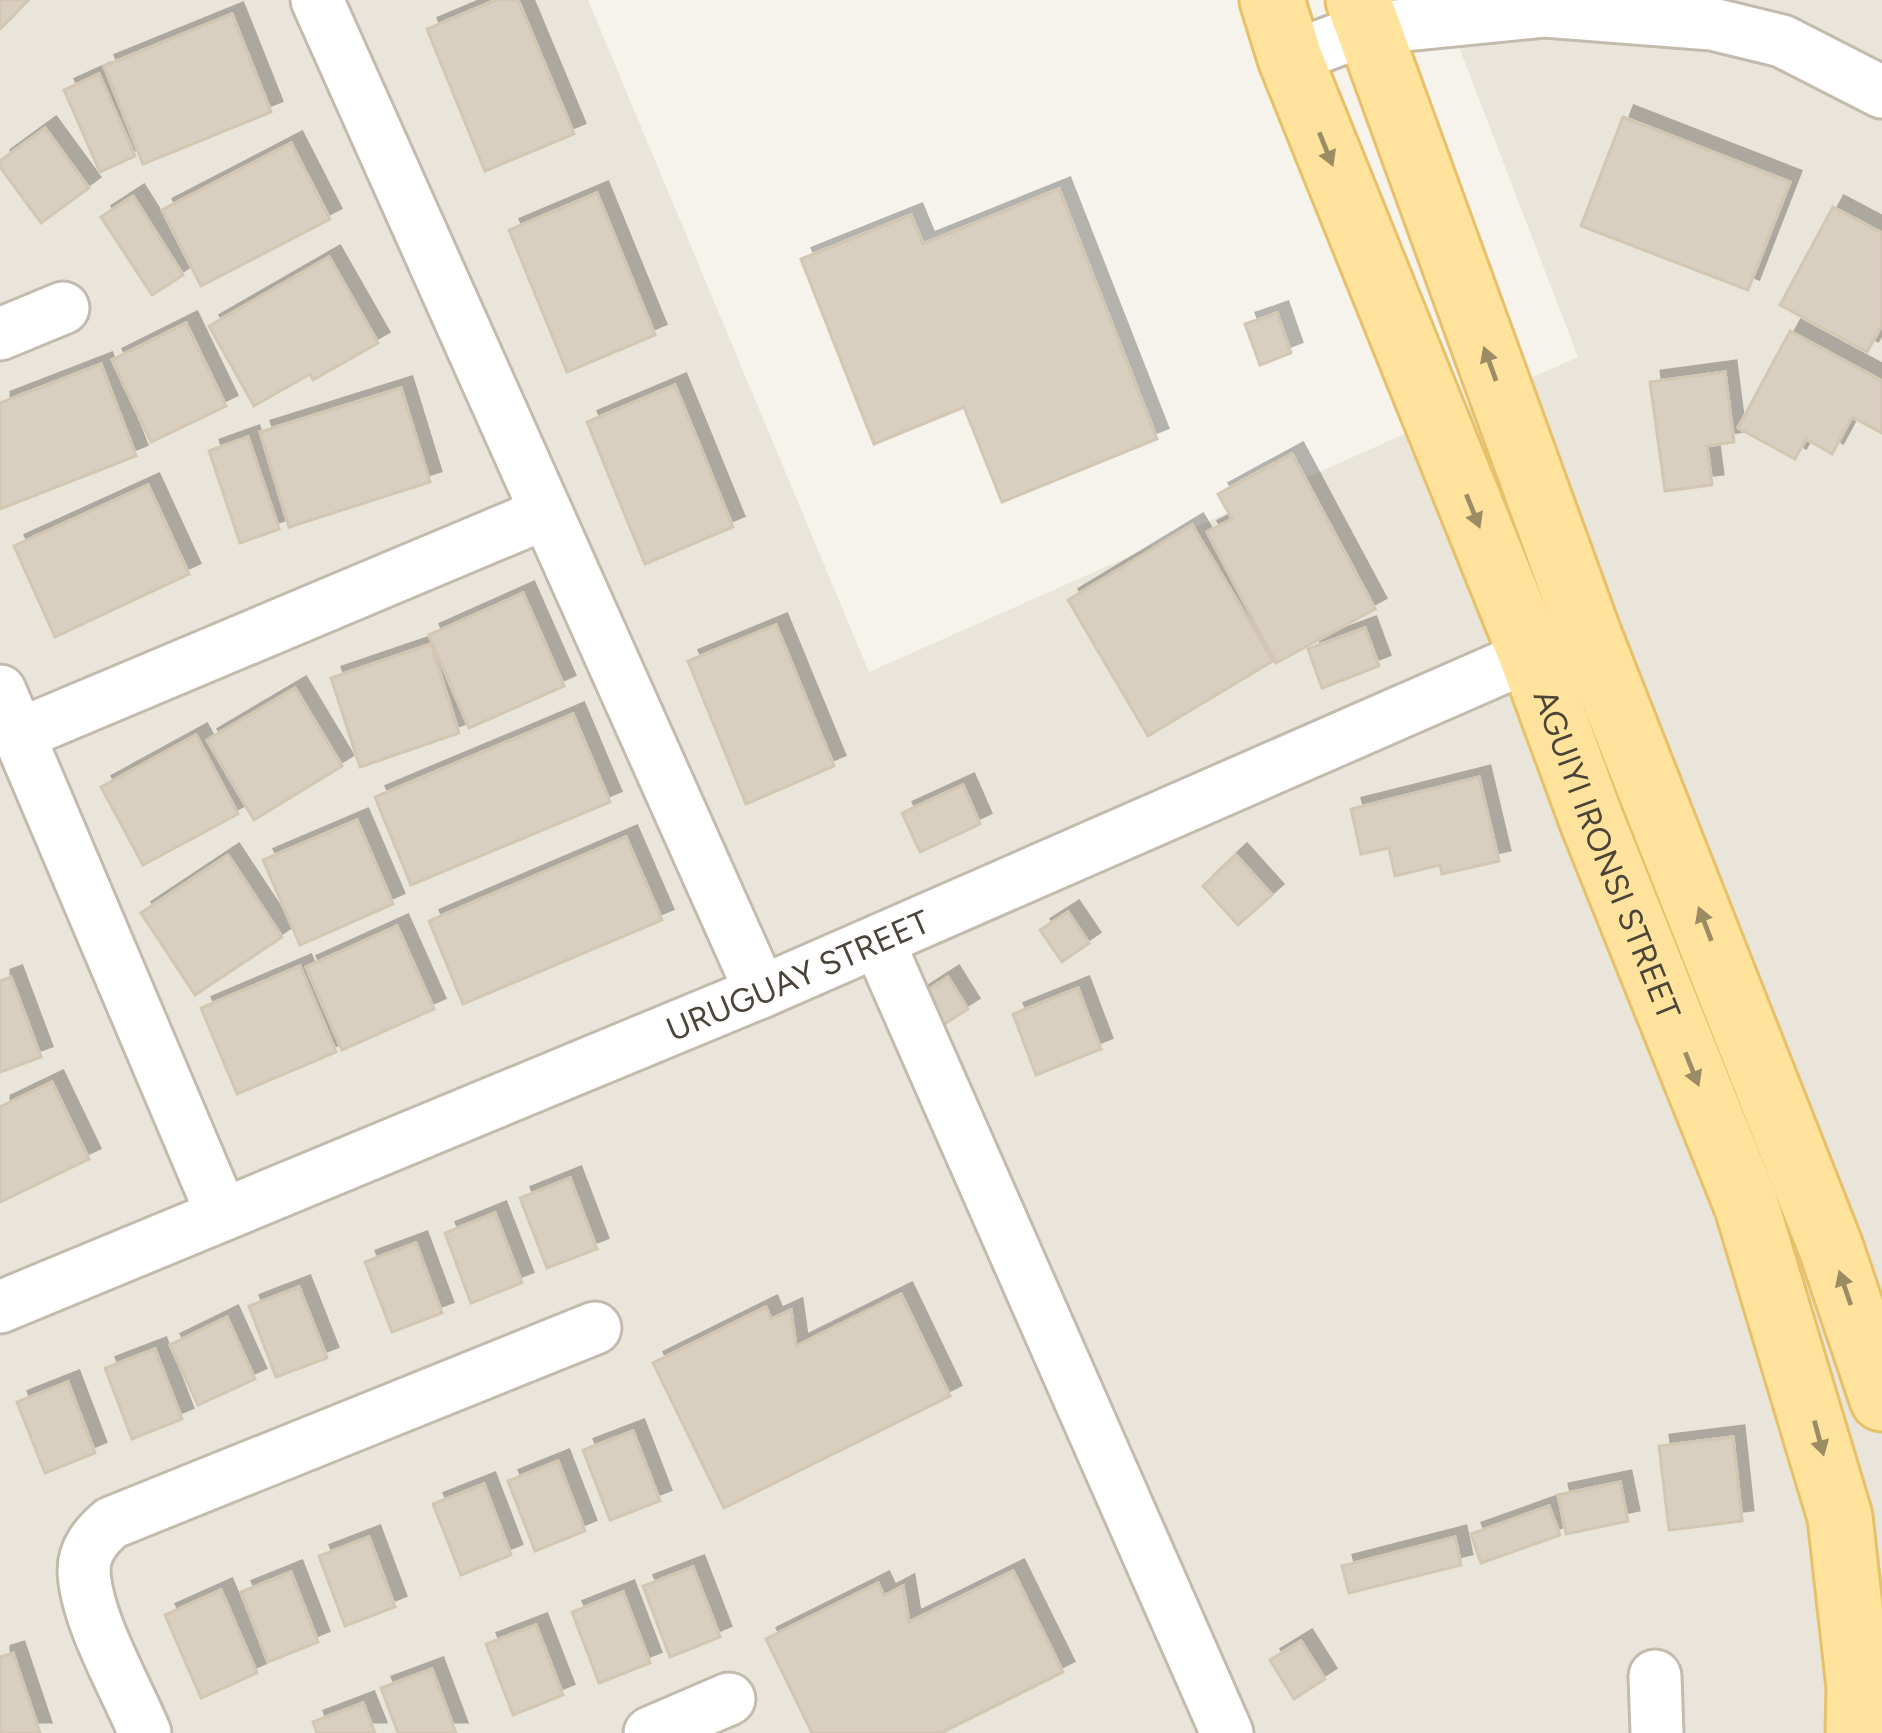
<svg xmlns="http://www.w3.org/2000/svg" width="1882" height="1733" viewBox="0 0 1882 1733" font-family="Figtree,sans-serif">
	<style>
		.residential { fill: #eae5da }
		.building { fill: #d8cfc1; stroke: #d3c7b4; stroke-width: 3; filter: url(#shadow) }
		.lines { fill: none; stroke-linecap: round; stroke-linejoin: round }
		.minor-casing { stroke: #c2bbae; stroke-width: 57 }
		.major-casing { stroke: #e6c16a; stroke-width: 69 }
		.minor { stroke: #fff; stroke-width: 51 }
		.major { stroke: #ffe39c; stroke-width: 63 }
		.oneway { fill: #9c8c66 }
		.labels { text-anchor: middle; stroke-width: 10; stroke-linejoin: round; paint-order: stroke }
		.street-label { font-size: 33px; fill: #4b4439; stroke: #fff }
	</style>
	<defs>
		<filter id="shadow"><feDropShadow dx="11" dy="-11" stdDeviation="0" flood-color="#0004"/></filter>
	</defs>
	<rect width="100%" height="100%" fill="#f6f3ec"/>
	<polygon class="residential" points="0,0 588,0 869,672 1578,357 1441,0 1882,0 1882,1733 0,1733"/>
	<g class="building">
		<polygon points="0,0 28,0 0,29"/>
		<polygon points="496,0 518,0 574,134 485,171 427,29"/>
		<polygon points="232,14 271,112 143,164 104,66"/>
		<polygon points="99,74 135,156 100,172 64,90"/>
		<polygon points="1623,117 1790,182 1748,290 1581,226"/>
		<polygon points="45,128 89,188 41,223 0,167 0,161"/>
		<polygon points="291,143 330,219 201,286 162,210"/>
		<polygon points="1059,189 1157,439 1002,502 964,407 874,444 801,259 911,215 923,244"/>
		<polygon points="597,193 655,335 567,372 509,230"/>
		<polygon points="133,196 183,275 152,295 101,217"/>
		<polygon points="1833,207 1882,233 1882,325 1867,352 1780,305"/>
		<polygon points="329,257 378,343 313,380 310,374 254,406 209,326"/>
		<polygon points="1277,313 1291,353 1260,365 1245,324"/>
		<polygon points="186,323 226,406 151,442 112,360"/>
		<polygon points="1790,331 1882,381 1882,433 1852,417 1832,454 1806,439 1795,459 1738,428"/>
		<polygon points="101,364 136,456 0,509 0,403"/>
		<polygon points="1725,372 1734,442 1707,446 1712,485 1665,491 1650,382"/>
		<polygon points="675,385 733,527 645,564 587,422"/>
		<polygon points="401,388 430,482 289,527 260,432"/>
		<polygon points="248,437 279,529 240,543 209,451"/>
		<polygon points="1292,454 1375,609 1276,663 1207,532 1232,519 1218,494"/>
		<polygon points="148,485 189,574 55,637 14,546"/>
		<polygon points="1192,525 1273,661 1148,736 1068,600"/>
		<polygon points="523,593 564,686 469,728 429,635"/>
		<polygon points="776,625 834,766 746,804 688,661"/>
		<polygon points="1365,628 1379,666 1322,688 1308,649"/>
		<polygon points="431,644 459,733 360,767 331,678"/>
		<polygon points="295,688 342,766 254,820 207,740"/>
		<polygon points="573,714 610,802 411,885 375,797"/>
		<polygon points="196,735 238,814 143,865 101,787"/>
		<polygon points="1479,777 1499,861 1442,874 1440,865 1395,876 1389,848 1361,854 1351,809"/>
		<polygon points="963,785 980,824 920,852 902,813"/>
		<polygon points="357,820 393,904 300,945 263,860"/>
		<polygon points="626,837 662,920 463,1004 429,921"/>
		<polygon points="228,855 282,937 195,995 141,913"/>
		<polygon points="1236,855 1272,895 1238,925 1203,886"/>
		<polygon points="1068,912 1089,943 1062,962 1040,930"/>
		<polygon points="397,926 434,1009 342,1050 306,967"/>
		<polygon points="300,966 336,1052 237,1094 201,1008"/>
		<polygon points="11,977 41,1057 0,1072 0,981"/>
		<polygon points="948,977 968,1009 929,1034 908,1003"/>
		<polygon points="1078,988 1101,1049 1036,1075 1013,1014"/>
		<polygon points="52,1082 89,1159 0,1202 0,1107"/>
		<polygon points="570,1178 597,1249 547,1268 520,1198"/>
		<polygon points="495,1213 522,1283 471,1303 445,1233"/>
		<polygon points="416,1243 442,1313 392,1332 365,1262"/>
		<polygon points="299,1287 327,1358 276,1377 249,1306"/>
		<polygon points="901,1294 950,1396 724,1508 653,1363 766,1307 771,1319 791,1310 796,1346"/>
		<polygon points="227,1317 255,1379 198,1405 170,1345"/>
		<polygon points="155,1349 182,1419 132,1439 105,1368"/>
		<polygon points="68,1382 95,1453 45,1473 17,1402"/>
		<polygon points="633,1431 660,1501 610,1520 583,1450"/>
		<polygon points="1733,1437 1742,1521 1669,1530 1659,1446"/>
		<polygon points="558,1461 585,1531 535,1551 508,1481"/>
		<polygon points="1620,1482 1628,1521 1566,1534 1558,1495"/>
		<polygon points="484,1484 511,1555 461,1575 433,1504"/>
		<polygon points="1549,1506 1560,1535 1481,1563 1471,1534"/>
		<polygon points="369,1537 395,1607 345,1626 319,1556"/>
		<polygon points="1455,1537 1461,1565 1349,1593 1342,1566"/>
		<polygon points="693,1567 720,1637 670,1657 643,1586"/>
		<polygon points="1013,1571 1063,1672 941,1733 812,1733 766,1639 878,1583 884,1596 903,1586 909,1622"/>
		<polygon points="291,1572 318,1642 268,1662 241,1592"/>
		<polygon points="221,1590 257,1673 201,1698 165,1615"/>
		<polygon points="623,1592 650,1663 599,1683 572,1612"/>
		<polygon points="536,1625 563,1695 513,1715 486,1644"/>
		<polygon points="1301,1641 1325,1679 1294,1699 1270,1660"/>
		<polygon points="13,1653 40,1733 0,1733 0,1657"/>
		<polygon points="432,1669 456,1733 398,1733 381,1688"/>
		<polygon points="363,1703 375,1733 317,1733 313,1722"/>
	</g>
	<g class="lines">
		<defs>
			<g id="minor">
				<polyline points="317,0 761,992"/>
				<polyline points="1290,58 1366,29 1545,11 1712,24 1782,41 1882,92"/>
				<polyline points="0,334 63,308"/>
				<polyline points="0,691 222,1214"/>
				<polyline points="18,735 546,513"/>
				<polyline points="878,941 1227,1733"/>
				<path id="s1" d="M0,1307l761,-315 770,-337 37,-12"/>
				<polyline points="1655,1676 1657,1733"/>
				<path d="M145,1733c-19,-46 -59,-113 -61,-162 0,-21 12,-35 27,-48l484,-195"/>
				<polyline points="650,1733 729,1699"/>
			</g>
			<g id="major">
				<path id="s2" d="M1272,0l18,58 241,597 61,166 155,386 93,310 19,170 -1,46"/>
				<polyline points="1358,0 1590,637 1831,1248 1882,1399"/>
			</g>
		</defs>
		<use href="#minor" class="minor-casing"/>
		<use href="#major" class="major-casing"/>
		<use href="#minor" class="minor"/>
		<use href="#major" class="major"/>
	</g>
	<defs><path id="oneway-solid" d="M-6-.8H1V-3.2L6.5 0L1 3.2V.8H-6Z" transform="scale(3)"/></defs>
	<g class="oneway">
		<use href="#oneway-solid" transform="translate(1326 149) rotate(68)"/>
		<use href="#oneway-solid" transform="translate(1490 364) rotate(-110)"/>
		<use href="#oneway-solid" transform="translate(1473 511) rotate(68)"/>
		<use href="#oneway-solid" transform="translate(1705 924) rotate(-111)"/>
		<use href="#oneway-solid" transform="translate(1692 1069) rotate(68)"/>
		<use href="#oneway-solid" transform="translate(1845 1288) rotate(-109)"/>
		<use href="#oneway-solid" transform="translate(1819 1438) rotate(75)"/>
	</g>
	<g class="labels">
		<g class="street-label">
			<text dy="12" stroke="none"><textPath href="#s2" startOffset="918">AGUIYI IRONSI STREET</textPath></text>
			<text dy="12" stroke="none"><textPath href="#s1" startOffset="864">URUGUAY STREET</textPath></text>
		</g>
	</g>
</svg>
